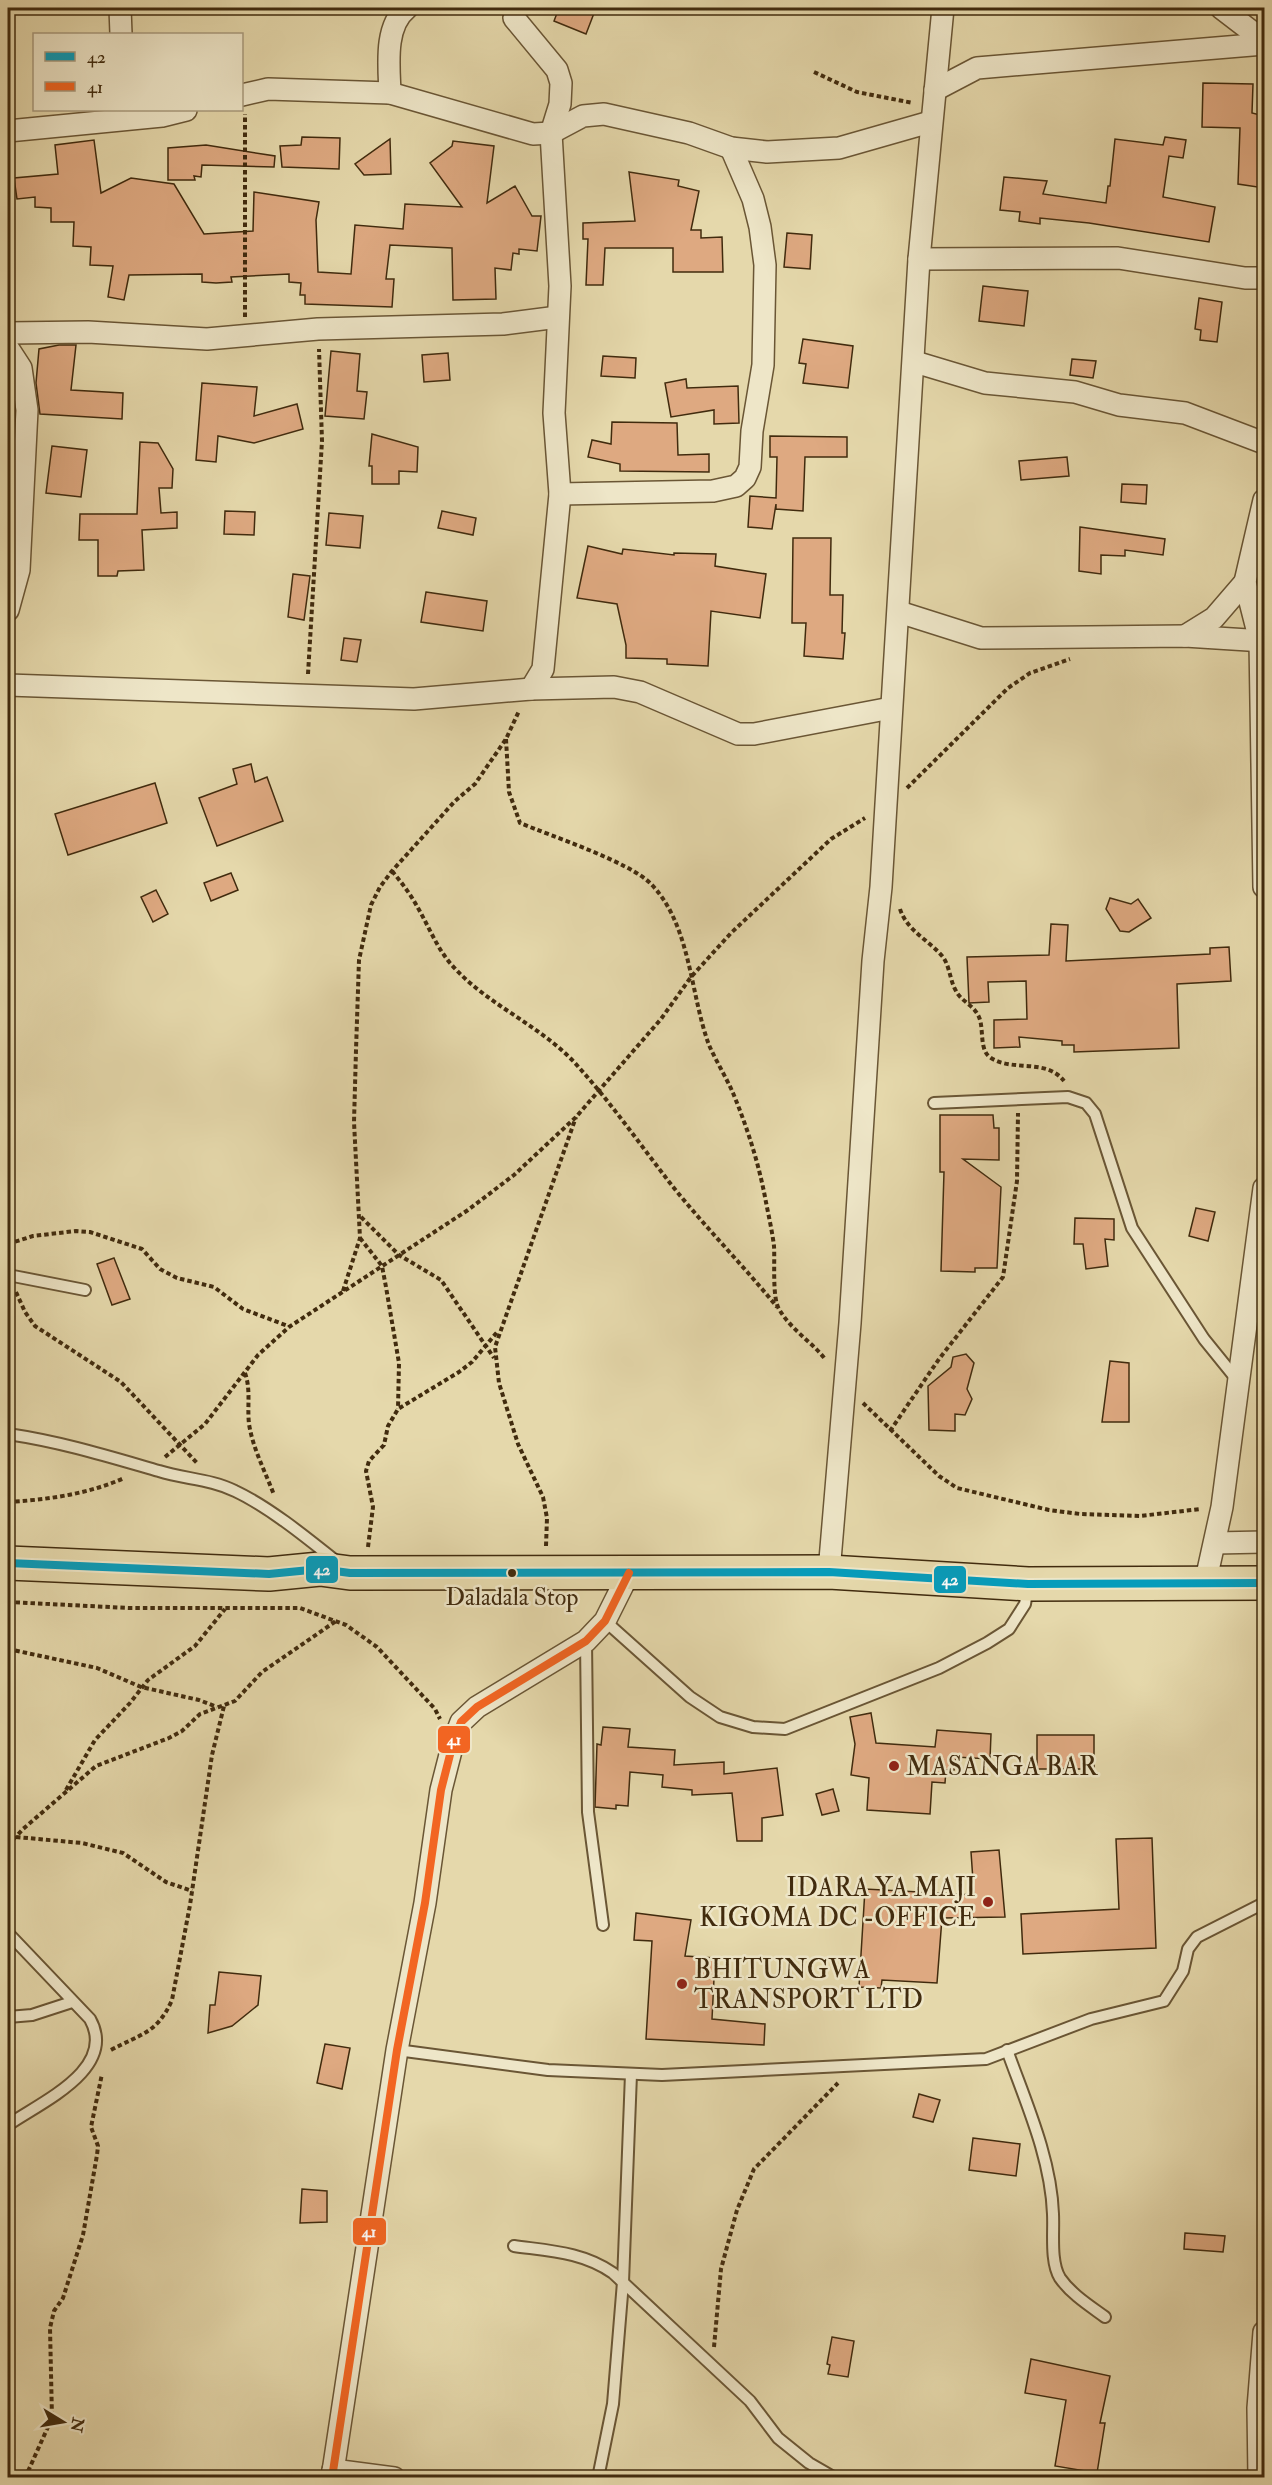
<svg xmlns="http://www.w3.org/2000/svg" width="1272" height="2485" viewBox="0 0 1272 2485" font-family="'IM FELL Double Pica',serif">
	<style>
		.building { fill: #dea981; stroke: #412b0e; stroke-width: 1.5 }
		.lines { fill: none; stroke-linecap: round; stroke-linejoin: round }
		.lane-casing { stroke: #6a5635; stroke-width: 14 }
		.street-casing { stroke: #6a5635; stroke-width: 24 }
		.primary-casing { stroke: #412b0e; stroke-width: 36 }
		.path { stroke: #412b0e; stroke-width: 4; stroke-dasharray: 4.5 3; stroke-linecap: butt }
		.lane { stroke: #eee6c8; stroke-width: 10 }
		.street { stroke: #eee6c8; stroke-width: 21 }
		.primary { stroke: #e5d8ab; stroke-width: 33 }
		.bus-1-casing { stroke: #eee6c8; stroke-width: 12 }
		.bus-2-casing { stroke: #eee6c8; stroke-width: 12 }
		.bus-1 { stroke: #069cbb; stroke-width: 8 }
		.bus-2 { stroke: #f26522; stroke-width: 8 }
		.bus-dot { fill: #412b0e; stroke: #eee6c8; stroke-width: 2 }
		.poi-dot { fill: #8f2418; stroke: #eee6c8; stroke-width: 2 }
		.labels { text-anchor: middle; stroke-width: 5; stroke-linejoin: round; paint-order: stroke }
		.bus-label { font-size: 24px; fill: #412b0e; stroke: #eee6c8 }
		.poi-label { font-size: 26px; fill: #412b0e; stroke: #eee6c8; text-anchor: start }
		.line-badge { stroke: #eee6c8; stroke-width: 2 }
		.badge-label { font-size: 16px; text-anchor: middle; font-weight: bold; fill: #fff }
	</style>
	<rect width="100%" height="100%" fill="#e5d8ab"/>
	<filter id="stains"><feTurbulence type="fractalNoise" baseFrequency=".00333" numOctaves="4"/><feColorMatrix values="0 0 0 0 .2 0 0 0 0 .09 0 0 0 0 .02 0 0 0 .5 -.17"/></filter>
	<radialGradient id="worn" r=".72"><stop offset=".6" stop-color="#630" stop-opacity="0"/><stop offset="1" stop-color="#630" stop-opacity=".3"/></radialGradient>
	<g class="building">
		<polygon points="559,8 596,8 586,34 554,21"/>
		<polygon points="1203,83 1253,84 1252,113 1264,116 1264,188 1238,184 1240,128 1202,127"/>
		<polygon points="302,137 340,138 339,169 282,167 280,146 301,145"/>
		<polygon points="1165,137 1186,140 1183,158 1169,156 1163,197 1215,207 1209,242 1089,223 1040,218 1040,224 1019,221 1020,212 1000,210 1004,177 1047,181 1043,194 1106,203 1108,186 1110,186 1115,139 1163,145"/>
		<polygon points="390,139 391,174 364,175 355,164"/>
		<polygon points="94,140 101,193 131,178 174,184 204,234 253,231 254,192 319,202 316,220 318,272 351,274 355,225 403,229 405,204 462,207 430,163 452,146 453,141 494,146 487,203 515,186 532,216 541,216 537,251 519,249 519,254 513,253 511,270 495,268 496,299 453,300 452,248 390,245 386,279 394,279 392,307 305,304 305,295 300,295 301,283 289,282 289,274 231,277 232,282 216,283 202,282 202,274 129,275 124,300 108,297 113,266 90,265 91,247 73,246 74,222 51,222 51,208 35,207 35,197 17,199 14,178 58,174 55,145"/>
		<polygon points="206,145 275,156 274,167 202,165 201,177 194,176 195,180 168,180 168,148"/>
		<polygon points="629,172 679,180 678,186 699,191 691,230 701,230 701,238 722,237 723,272 673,272 673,248 605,248 603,285 586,285 588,239 583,239 583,223 635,221"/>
		<polygon points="787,233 812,235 810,269 784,267"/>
		<polygon points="983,286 1028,291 1024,326 979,321"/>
		<polygon points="1199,298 1222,302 1217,342 1200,340 1201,330 1195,329"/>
		<polygon points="803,339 853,346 848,388 803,383 806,364 799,363"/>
		<polygon points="59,345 76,345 71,390 123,393 122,419 40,414 36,383 39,349"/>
		<polygon points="331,351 360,354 357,391 367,392 364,419 325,416"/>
		<polygon points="448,353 450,380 424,382 422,355"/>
		<polygon points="603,356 636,358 635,378 601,376"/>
		<polygon points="1072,359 1096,361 1093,378 1070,375"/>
		<polygon points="686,379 687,388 738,386 739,423 714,424 714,410 671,417 665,383"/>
		<polygon points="202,383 257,387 254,416 297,404 303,429 254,443 218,436 216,462 196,460"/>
		<polygon points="612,422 677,423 678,455 709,454 709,472 620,471 620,464 588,457 592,440 611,444"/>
		<polygon points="372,434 418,447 417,472 399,471 399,484 372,484 372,466 369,466"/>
		<polygon points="770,436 847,437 847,457 805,457 803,511 776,509 776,504 772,529 748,527 750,496 776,498 777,457 770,457"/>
		<polygon points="140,442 158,443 173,469 172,488 159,488 161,513 177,512 177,528 142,530 144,570 118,571 117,576 98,576 98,540 79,540 80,514 137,514"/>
		<polygon points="52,446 87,450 81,497 46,493"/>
		<polygon points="1067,457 1069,476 1021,480 1019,461"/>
		<polygon points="1122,484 1147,485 1146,504 1121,502"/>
		<polygon points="225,511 255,512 254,535 224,534"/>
		<polygon points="442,511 476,518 473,535 438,528"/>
		<polygon points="329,513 363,516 360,548 326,545"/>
		<polygon points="1080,527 1165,539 1163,555 1125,550 1125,556 1101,555 1101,574 1079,571"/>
		<polygon points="793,538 831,538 830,595 843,595 842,633 845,633 843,659 804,656 806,623 792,623"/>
		<polygon points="588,546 622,554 623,549 674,555 674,553 716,554 715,566 766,574 760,618 711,611 708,666 667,664 667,659 626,658 626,645 617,604 577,598"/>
		<polygon points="293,574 310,576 304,620 288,617"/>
		<polygon points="426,592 487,601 483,631 421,622"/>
		<polygon points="344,638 361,640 357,662 341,660"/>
		<polygon points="251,764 255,782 267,777 283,821 217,846 199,798 237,784 233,769"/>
		<polygon points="155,783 167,823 68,855 55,814"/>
		<polygon points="231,873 238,890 211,901 204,883"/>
		<polygon points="156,890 168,914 153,922 141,897"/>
		<polygon points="1110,898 1131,904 1138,899 1151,918 1129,932 1120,931 1106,909"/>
		<polygon points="1051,924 1068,925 1066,961 1210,954 1210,948 1229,947 1231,981 1177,984 1179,1048 1074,1052 1074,1045 1062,1045 1062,1041 1019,1037 1020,1047 994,1048 994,1020 1027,1019 1026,981 988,982 989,1002 969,1003 967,957 1049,955"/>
		<polygon points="940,1115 993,1115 994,1128 999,1128 999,1160 963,1159 1001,1187 997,1268 975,1268 975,1272 941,1271 944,1172 940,1172"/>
		<polygon points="1196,1208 1215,1212 1208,1241 1189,1236"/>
		<polygon points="1075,1218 1114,1219 1114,1240 1105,1239 1108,1266 1086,1269 1083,1244 1074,1244"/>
		<polygon points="114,1258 130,1299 112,1305 97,1264"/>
		<polygon points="966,1354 974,1363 967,1389 972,1399 965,1415 955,1414 955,1431 929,1430 928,1386 951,1367 953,1357"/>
		<polygon points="1110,1361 1129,1363 1129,1422 1102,1422"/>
		<polygon points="871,1713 876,1743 935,1747 937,1730 991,1734 990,1759 956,1757 954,1770 946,1770 945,1783 932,1782 930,1814 867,1810 869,1778 851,1775 855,1744 850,1717"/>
		<polygon points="603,1727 630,1729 628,1747 675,1750 674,1765 724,1762 724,1774 777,1768 783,1815 762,1818 762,1841 737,1841 732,1793 692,1795 692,1790 662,1787 663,1775 630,1772 628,1806 616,1805 616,1809 595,1807 597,1744 601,1745"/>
		<rect x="1037" y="1735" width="57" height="34"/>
		<polygon points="833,1789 839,1811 822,1815 816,1794"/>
		<polygon points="1152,1838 1156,1948 1023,1954 1021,1914 1119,1909 1116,1839"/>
		<polygon points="999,1850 1005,1917 942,1918 937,1983 882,1980 881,1988 859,1987 865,1889 974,1895 971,1852"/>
		<polygon points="636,1913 691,1920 685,1956 715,1958 712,2019 765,2024 764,2045 646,2039 652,1941 634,1940"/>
		<polygon points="219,1972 261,1976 258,2005 232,2026 208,2033 210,2005 215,2005"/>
		<polygon points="325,2044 350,2048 342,2089 317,2083"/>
		<polygon points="919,2094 940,2100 933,2122 913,2117"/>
		<polygon points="973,2138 1020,2144 1016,2176 969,2170"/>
		<polygon points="302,2189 327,2191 327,2222 300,2223"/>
		<polygon points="1185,2233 1225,2236 1223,2252 1184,2249"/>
		<polygon points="832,2337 854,2341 848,2377 828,2374 830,2365 827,2364"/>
		<polygon points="1031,2359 1110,2376 1100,2423 1105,2423 1097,2473 1055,2466 1066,2400 1025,2393"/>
	</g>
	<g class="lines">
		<defs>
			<g id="lane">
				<polyline points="934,1103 1068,1097 1086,1103 1095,1114 1132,1228 1204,1339 1238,1381"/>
				<polyline points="8,1275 85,1290"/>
				<path d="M8,1434c54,8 99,22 151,37 25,8 52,8 76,20 34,16 72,47 102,71"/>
				<polyline points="605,1621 690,1697 720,1717 753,1727 785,1729 939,1668 987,1643 1009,1629 1025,1604 1028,1587"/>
				<polyline points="586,1641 588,1812 603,1925"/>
				<path d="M8,1933l82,86c28,50 -49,83 -82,106"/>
				<polyline points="8,2017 32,2015 72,2002"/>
				<polyline points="397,2050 548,2070 662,2075 986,2059 1091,2019 1164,2001 1183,1971 1188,1949 1197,1937 1264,1903"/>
				<path d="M1007,2050c19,53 44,108 46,164 1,18 -3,48 7,64 11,16 30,28 45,39"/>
				<path d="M514,2246c36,5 69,6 99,27l137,128 28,37 31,25 26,15"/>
				<polyline points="598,2478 613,2404 623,2282 631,2074"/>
			</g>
			<g id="street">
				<polyline points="120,8 121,34"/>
				<polyline points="1221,8 1264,41"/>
				<polyline points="514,18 557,70 561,83 560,104 551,133 560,286 554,413 560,494 543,669 531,689"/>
				<polyline points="935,90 977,68 1264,44"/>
				<path d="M390,93c-1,-27 -6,-67 17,-85"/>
				<polyline points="242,95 268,89 390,93 533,134 551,133 583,116 604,114 689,133 731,148 767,152 839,148 930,122"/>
				<polyline points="8,131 162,116 186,110"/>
				<polyline points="919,259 1118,258 1245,278 1264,278"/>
				<polyline points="8,333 88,332 207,339 318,329 503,324 558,317"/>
				<polyline points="8,348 21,368 27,410 19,570 8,610"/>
				<polyline points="915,362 985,383 1075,392 1119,405 1185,413 1264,443"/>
				<polyline points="560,494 713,491 736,486 745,478 750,467 752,431 763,365 765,265 760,227 753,199 731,148"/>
				<polyline points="1264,500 1245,582 1260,641 1264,887"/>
				<polyline points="899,612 981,638 1185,636 1264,641"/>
				<polyline points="1185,636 1214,618 1245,582"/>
				<polyline points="8,685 414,699 531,689 614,687 640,692 738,734 754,734 891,708"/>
				<polyline points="1215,1543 1264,1542"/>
				<polyline points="829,1572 850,1323 873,961 881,887 919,259 943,8"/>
				<polyline points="1205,1584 1222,1507 1264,1188"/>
				<polyline points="333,2470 394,2478"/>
				<polyline points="332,2478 397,2050 425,1903 441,1790 453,1743 461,1722 477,1707 586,1641 605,1621 629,1573"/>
				<polyline points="1259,2478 1258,2408 1264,2332"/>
			</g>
			<polyline id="primary" points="8,1563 269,1574 320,1569 350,1573 829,1572 1028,1584 1264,1583"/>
		</defs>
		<use href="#lane" class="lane-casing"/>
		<use href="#street" class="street-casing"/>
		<use href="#primary" class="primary-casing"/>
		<g class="path">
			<polyline points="814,72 857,92 913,103"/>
			<polyline points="245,317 245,114"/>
			<polyline points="308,674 322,441 319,349"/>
			<path d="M506,739l3,53 11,31c31,13 110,39 131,61 40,41 39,110 58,161 7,16 17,32 24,48 14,34 25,68 32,104 3,16 7,33 9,49 1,15 -2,52 5,63 12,21 32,32 46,50"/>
			<polyline points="907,788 1008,688 1030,673 1070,659"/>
			<path d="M392,871c10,12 19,24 26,37 11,19 18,38 32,55 35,41 87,60 124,99 35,38 65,81 96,121 34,43 73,82 107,124"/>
			<path d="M900,909c7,22 29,31 43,48 7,10 7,24 13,34 5,10 17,14 22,24 7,12 0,35 13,43 22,14 55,0 73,23"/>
			<polyline points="361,1217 399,1255 441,1280 494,1358"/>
			<polyline points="360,1238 382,1266 386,1287 399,1363 398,1409"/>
			<polyline points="8,1244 33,1236 76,1231 90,1232 142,1249 160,1269 177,1278 214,1287 243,1309 288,1326"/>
			<polyline points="343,1291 360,1238 354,1122 356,1050 359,960 371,905 380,887 392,871 455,801 475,784 506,739 519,711"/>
			<polyline points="16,1292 25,1312 35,1326 121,1382 197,1463"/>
			<path d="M245,1373c6,17 2,33 4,51 4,25 16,47 25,71"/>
			<polyline points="863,1403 939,1476 957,1488 1049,1510 1080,1514 1140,1516 1200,1509"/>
			<polyline points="890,1431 939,1359 1003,1277 1017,1181 1018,1113"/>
			<polyline points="165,1457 205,1424 258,1355 289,1327 468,1210 514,1175 576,1117 661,1019 691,977 731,933 831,839 865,818"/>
			<path d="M8,1502c37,-2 81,-8 116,-24"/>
			<polyline points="546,1546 547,1518 543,1497 518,1444 499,1383 495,1347 576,1117"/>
			<polyline points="368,1547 373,1507 366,1471 369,1461 384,1445 388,1426 398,1409 459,1372 472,1362 498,1331"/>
			<polyline points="8,1602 128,1608 300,1608 346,1625 377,1647 435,1709 440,1719"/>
			<polyline points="8,1649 97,1668 141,1687 199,1700 217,1707"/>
			<polyline points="66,1790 95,1740 130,1703 148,1680 195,1646 225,1609"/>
			<polyline points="16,1837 82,1843 123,1853 166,1882 192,1891"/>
			<polyline points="8,1845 23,1829 96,1766 169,1738 182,1731 200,1714 235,1701 262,1672 336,1621"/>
			<path d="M111,2050c29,-16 46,-16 61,-50l18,-95 22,-150 12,-49"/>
			<polyline points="714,2347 721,2269 737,2210 754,2169 838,2083"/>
			<polyline points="25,2478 52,2418 50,2328 54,2311 63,2298 83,2235 97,2155 98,2146 91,2127 102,2074"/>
		</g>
		<use href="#lane" class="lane"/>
		<use href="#street" class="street"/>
		<use href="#primary" class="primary"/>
		<defs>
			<polyline id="bus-1" points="8,1563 269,1574 320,1569 350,1573 829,1572 1028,1584 1264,1583"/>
			<polyline id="bus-2" points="332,2478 397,2050 425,1903 441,1790 453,1743 461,1722 477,1707 586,1641 605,1621 629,1573"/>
		</defs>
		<use href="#bus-1" class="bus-1-casing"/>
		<use href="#bus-2" class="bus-2-casing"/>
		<use href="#bus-1" class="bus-1"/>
		<use href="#bus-2" class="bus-2"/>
	</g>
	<circle class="bus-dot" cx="512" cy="1573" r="5"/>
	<g class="poi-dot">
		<circle cx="894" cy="1766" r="6"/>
		<circle cx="988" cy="1902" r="6"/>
		<circle cx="682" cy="1984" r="6"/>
	</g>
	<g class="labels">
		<g class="bus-label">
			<text x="512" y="1605">Daladala Stop</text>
		</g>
		<g class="poi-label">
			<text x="906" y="1775">MASANGA BAR</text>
			<text x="976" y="1896" text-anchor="end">IDARA YA MAJI<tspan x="976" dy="30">KIGOMA DC -OFFICE</tspan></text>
			<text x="694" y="1978">BHITUNGWA<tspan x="694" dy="30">TRANSPORT LTD</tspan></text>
		</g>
	</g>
	<g class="line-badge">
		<rect x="305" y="1555" width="34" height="29" rx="6" fill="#069cbb"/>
		<rect x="933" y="1565" width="34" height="29" rx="6" fill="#069cbb"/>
		<rect x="437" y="1725" width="34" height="29" rx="6" fill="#f26522"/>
		<rect x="352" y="2217" width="35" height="29" rx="6" fill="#f26522"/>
	</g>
	<g class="badge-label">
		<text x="322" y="1575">42</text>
		<text x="950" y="1585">42</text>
		<text x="454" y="1745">41</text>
		<text x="369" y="2237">41</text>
	</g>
	<rect width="1272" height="2485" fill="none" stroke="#e5d8ab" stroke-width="30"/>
	<rect x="9" y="9" width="1254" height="2467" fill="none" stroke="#412b0e" stroke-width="3"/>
	<rect x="15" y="15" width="1242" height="2455" fill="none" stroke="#412b0e" stroke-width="1.5"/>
	<rect x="33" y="33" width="210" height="78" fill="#eee6c8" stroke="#a99b7e" stroke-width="1.5"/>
	<rect x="45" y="52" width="30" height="9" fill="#069cbb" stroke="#a99b7e" stroke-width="1.5"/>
	<text x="87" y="63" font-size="18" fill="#412b0e">42</text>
	<rect x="45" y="82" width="30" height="9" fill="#f26522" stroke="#a99b7e" stroke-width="1.5"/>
	<text x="87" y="93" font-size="18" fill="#412b0e">41</text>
	<g transform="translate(63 2422) rotate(101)" stroke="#eee6c8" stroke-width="4.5" paint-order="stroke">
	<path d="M0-4.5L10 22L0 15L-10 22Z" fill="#412b0e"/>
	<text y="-9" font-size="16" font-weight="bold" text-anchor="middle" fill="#412b0e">N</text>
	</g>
	<rect width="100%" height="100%" filter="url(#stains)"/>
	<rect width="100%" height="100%" fill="url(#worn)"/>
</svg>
